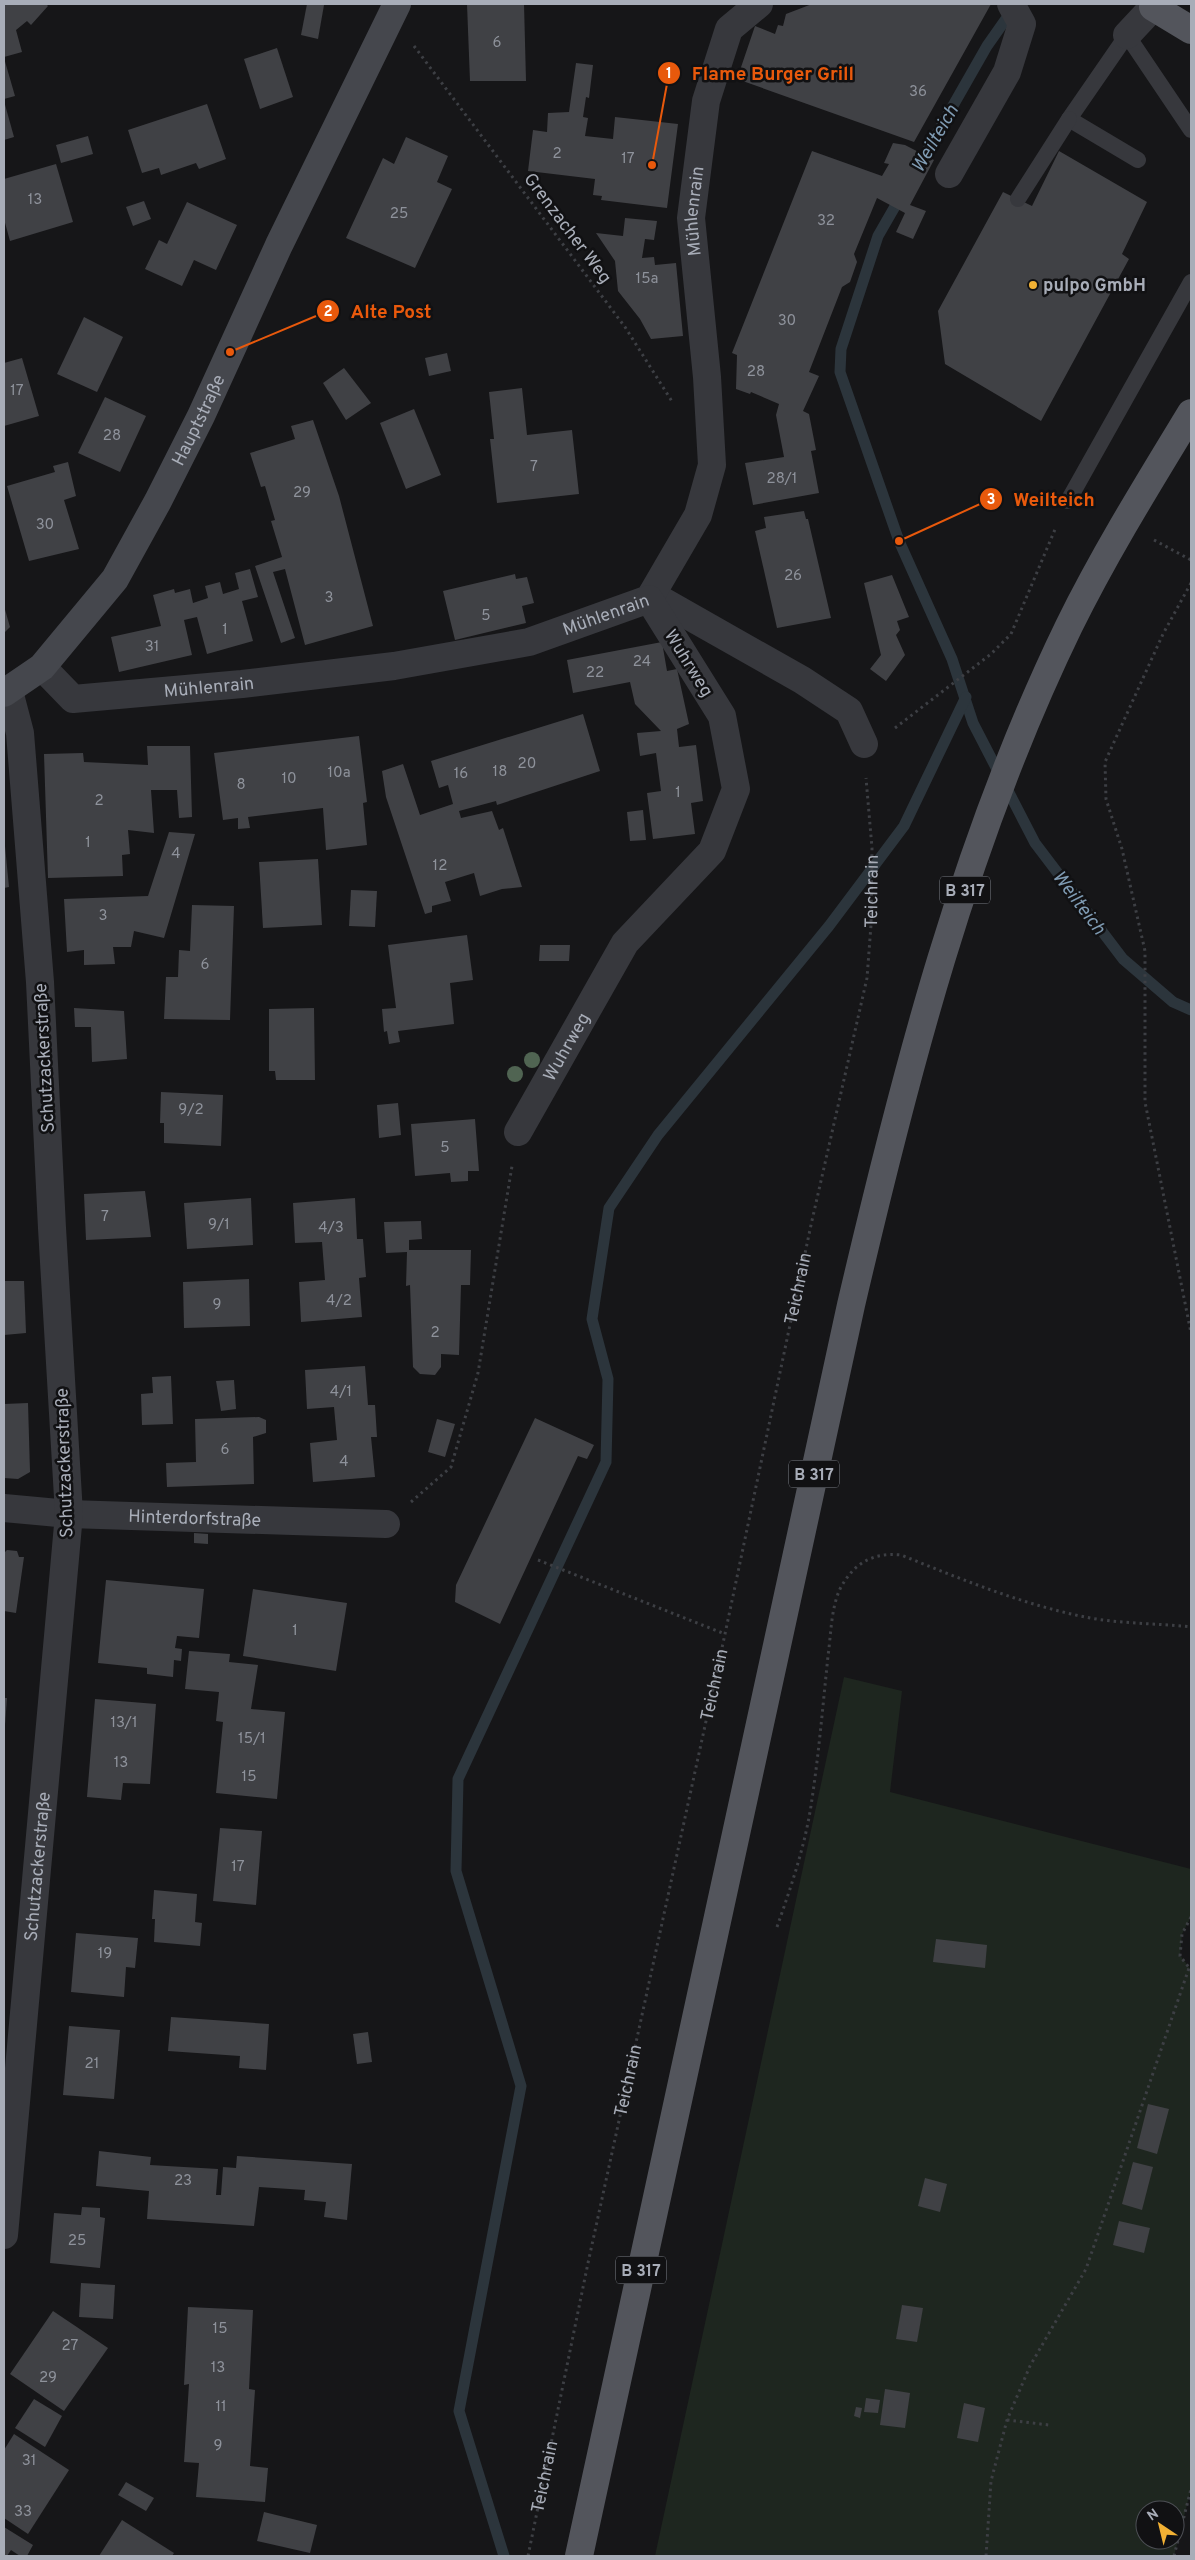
<svg xmlns="http://www.w3.org/2000/svg" width="1195" height="2560" viewBox="0 0 1195 2560" font-family="Overpass,sans-serif">
	<style>
		.green { fill: #1e261f; fill-rule: evenodd }
		.lines { fill: none; stroke-linecap: round; stroke-linejoin: round }
		.stream { stroke: #2c353c; stroke-width: 11 }
		.building { fill: #404145 }
		.path { stroke: #3d3f44; stroke-width: 3; stroke-dasharray: 2.5 4; stroke-linecap: butt }
		.lane { stroke: #37383d; stroke-width: 16 }
		.street { stroke: #37383d; stroke-width: 28 }
		.secondary { stroke: #45474d; stroke-width: 28 }
		.primary { stroke: #53555c; stroke-width: 28 }
		.tree { fill: #506452 }
		.poi-dot { fill: #f2b134; stroke: #111113; stroke-width: 2 }
		.labels { text-anchor: middle; stroke-width: 5; stroke-linejoin: round; paint-order: stroke }
		.number-label { font-size: 15px; fill: #8e929b }
		.shield { fill: #111113; stroke: #7b7e86; stroke-width: 1 }
		.shield-label { font-size: 16px; font-weight: bold; fill: #a8adb8 }
		.street-label { font-size: 18px; fill: #a8adb8; stroke: #111113 }
		.poi-label { font-size: 18px; font-weight: bold; fill: #a8adb8; stroke: #111113; text-anchor: start }
		.water-label { font-size: 19px; font-style: italic; fill: #7f9bb3; stroke: #111113 }
		.leader { fill: none; stroke: #e8590c; stroke-width: 2 }
		.callout-dot { fill: #e8590c; stroke: #111113; stroke-width: 2 }
		.mark-label { font-size: 15px; text-anchor: middle; font-weight: bold; fill: #fff }
		.callout-label { font-size: 19px; text-anchor: middle; font-weight: bold; fill: #e8590c; stroke: #111113; stroke-width: 5; stroke-linejoin: round; paint-order: stroke }
	</style>
	<rect width="100%" height="100%" fill="#161618"/>
	<path class="green" d="M844,1677l58,14 -12,101 301,77v48l-9,17 -2,21 11,15v519l-17,67h-519zM1145,2510h30v30h-30z"/>
	<g class="lines">
		<g class="stream">
			<polyline points="918,167 987,46 1013,9"/>
			<polyline points="901,196 878,236 841,349 840,372 899,541 952,659 973,723 1035,843 1123,959 1173,1002 1191,1010"/>
			<polyline points="504,2556 459,2411 521,2086 456,1871 458,1779 606,1462 608,1379 592,1319 609,1208 658,1135 829,926 904,826 966,697"/>
		</g>
	</g>
	<g class="building">
		<polygon points="4,4 46,4 48,6 31,25 27,21 16,30 22,52 4,57"/>
		<polygon points="307,4 324,5 318,39 301,35"/>
		<polygon points="467,4 524,4 526,81 470,81"/>
		<polygon points="812,4 991,4 914,142 737,79 755,26 775,34 778,25 783,26 786,14"/>
		<polygon points="277,48 293,97 260,109 244,59"/>
		<polygon points="4,58 15,96 4,99"/>
		<polygon points="576,63 593,65 589,98 586,97 583,117 588,118 585,136 613,139 615,117 678,124 667,208 601,200 602,196 593,195 595,179 528,171 533,130 547,132 548,113 569,112"/>
		<polygon points="4,101 14,137 4,140"/>
		<polygon points="207,104 226,159 199,169 196,163 161,175 159,168 142,173 128,130"/>
		<polygon points="88,136 93,154 61,163 56,145"/>
		<polygon points="406,137 448,156 437,182 452,189 415,268 346,238 383,158 394,164"/>
		<polygon points="893,143 905,145 934,160 910,205 926,211 913,239 896,232 905,213 877,198 854,254 857,262 850,282 842,287 809,372 819,376 803,411 809,414 816,450 811,451 819,493 753,505 745,463 784,457 776,415 779,404 751,392 750,394 736,389 737,355 732,353 812,151 882,176 889,164 884,163"/>
		<polygon points="1059,151 1147,202 1122,254 1129,259 1041,421 945,364 938,311 1003,192 1032,206"/>
		<polygon points="56,164 73,222 10,241 4,219 4,179"/>
		<polygon points="144,201 151,219 133,226 126,207"/>
		<polygon points="187,202 237,225 216,270 194,260 182,286 145,269 159,240 167,244"/>
		<polygon points="625,218 657,221 654,240 645,239 642,258 654,257 655,265 676,263 683,336 651,339 640,319 618,291 615,261 596,233 623,236"/>
		<polygon points="84,317 123,337 97,392 57,374"/>
		<polygon points="447,353 451,371 429,376 425,358"/>
		<polygon points="22,358 39,416 4,426 4,363"/>
		<polygon points="344,368 371,403 346,420 323,383"/>
		<polygon points="522,388 527,435 572,430 579,494 497,503 490,439 494,439 489,392"/>
		<polygon points="105,397 146,416 120,472 78,453"/>
		<polygon points="414,409 441,475 406,489 380,423"/>
		<polygon points="313,420 339,496 373,626 305,645 285,569 273,572 295,638 281,643 255,566 282,557 271,521 275,520 265,486 261,487 250,453 295,439 291,426"/>
		<polygon points="68,462 76,496 64,500 79,549 29,561 7,486 55,472 53,466"/>
		<polygon points="804,511 806,519 808,519 831,618 777,628 755,531 766,528 764,517"/>
		<polygon points="250,569 258,597 242,601 253,641 207,654 197,617 184,620 192,655 119,672 111,637 161,626 153,595 174,589 175,593 190,589 193,603 208,598 205,586 220,582 223,594 239,589 235,573"/>
		<polygon points="515,574 516,579 527,577 534,603 522,606 526,623 455,640 443,591"/>
		<polygon points="892,575 909,617 897,621 900,630 896,635 905,655 886,681 870,669 881,655 864,583"/>
		<polygon points="4,606 10,627 4,633"/>
		<polygon points="662,642 667,671 677,669 689,724 677,729 679,747 696,745 703,801 691,803 695,834 653,839 647,793 661,791 656,753 640,756 637,733 661,731 635,704 630,682 573,693 567,660"/>
		<polygon points="583,714 600,771 497,805 496,801 459,811 461,818 492,811 499,830 503,828 522,887 502,889 480,896 474,873 445,882 451,901 432,906 432,912 425,914 386,797 382,771 403,764 420,815 453,804 448,785 439,788 431,761"/>
		<polygon points="359,736 367,802 363,803 367,845 326,850 323,808 248,817 250,828 238,829 238,818 223,820 214,753"/>
		<polygon points="147,746 190,746 192,817 179,818 177,790 151,790 154,833 128,830 130,854 122,855 123,876 48,878 44,754 83,753 84,762 148,765"/>
		<polygon points="643,810 646,840 630,841 627,812"/>
		<polygon points="169,832 195,834 164,938 134,931 131,947 113,947 115,964 84,965 84,950 67,952 64,899 148,896"/>
		<polygon points="4,836 9,887 4,888"/>
		<polygon points="318,859 322,925 263,928 259,862"/>
		<polygon points="351,890 377,891 375,927 349,926"/>
		<polygon points="192,905 234,906 230,1020 164,1019 166,977 178,977 179,950 190,951"/>
		<polygon points="467,935 473,980 450,983 454,1024 398,1031 400,1042 389,1044 387,1031 384,1032 382,1009 396,1008 388,945"/>
		<polygon points="540,945 570,945 569,961 539,961"/>
		<polygon points="74,1008 124,1011 127,1059 92,1062 91,1027 75,1027"/>
		<polygon points="314,1008 315,1080 276,1080 275,1071 269,1071 269,1009"/>
		<polygon points="161,1092 223,1095 221,1146 164,1143 164,1123 160,1123"/>
		<polygon points="398,1103 401,1135 379,1138 377,1105"/>
		<polygon points="475,1119 479,1171 468,1171 468,1181 451,1182 450,1173 415,1176 411,1124"/>
		<polygon points="145,1191 151,1237 86,1240 84,1194"/>
		<polygon points="251,1198 253,1245 187,1249 184,1203"/>
		<polygon points="355,1198 357,1239 363,1239 366,1277 359,1278 362,1317 301,1322 299,1282 325,1280 322,1242 295,1243 293,1203"/>
		<polygon points="421,1221 422,1239 409,1240 409,1250 471,1250 470,1285 461,1285 459,1355 441,1354 441,1367 435,1375 420,1374 413,1367 410,1285 406,1286 407,1252 386,1253 384,1222"/>
		<polygon points="249,1279 250,1326 184,1328 183,1282"/>
		<polygon points="4,1281 24,1281 26,1333 4,1335"/>
		<polygon points="365,1366 368,1405 375,1405 377,1437 371,1437 375,1477 313,1482 310,1443 337,1440 334,1407 307,1409 305,1370"/>
		<polygon points="171,1376 173,1424 142,1425 141,1394 153,1393 152,1377"/>
		<polygon points="234,1380 236,1409 221,1411 216,1381"/>
		<polygon points="28,1403 30,1472 18,1479 4,1478 4,1404"/>
		<polygon points="259,1417 266,1420 266,1433 253,1437 254,1484 167,1487 166,1463 196,1462 195,1419"/>
		<polygon points="535,1418 594,1445 587,1459 578,1456 500,1624 455,1602 456,1585"/>
		<polygon points="437,1419 455,1424 445,1457 428,1452"/>
		<polygon points="194,1533 208,1534 208,1544 194,1543"/>
		<polygon points="7,1550 17,1551 19,1557 24,1557 16,1613 4,1611 4,1553"/>
		<polygon points="106,1580 204,1589 199,1638 177,1636 175,1648 182,1649 181,1661 174,1660 173,1677 147,1674 147,1668 98,1663"/>
		<polygon points="253,1589 347,1603 336,1671 243,1656"/>
		<polygon points="189,1651 230,1654 229,1662 258,1665 251,1709 285,1712 277,1799 216,1793 223,1722 216,1721 219,1692 185,1689"/>
		<polygon points="4,1698 7,1698 5,1725 4,1725"/>
		<polygon points="95,1699 156,1704 150,1784 123,1783 121,1800 87,1797"/>
		<polygon points="220,1828 262,1831 256,1905 213,1901"/>
		<polygon points="154,1890 197,1894 195,1922 202,1923 200,1946 154,1942 155,1919 152,1919"/>
		<polygon points="76,1933 138,1938 135,1968 126,1967 124,1997 71,1992"/>
		<polygon points="936,1939 987,1945 985,1968 933,1962"/>
		<polygon points="171,2017 269,2024 266,2070 239,2068 240,2056 168,2051"/>
		<polygon points="69,2026 120,2030 114,2099 63,2095"/>
		<polygon points="368,2032 372,2062 357,2064 353,2034"/>
		<polygon points="1148,2104 1169,2109 1157,2154 1137,2148"/>
		<polygon points="99,2151 151,2157 150,2165 218,2169 216,2195 221,2195 223,2167 236,2168 237,2156 352,2164 347,2220 324,2217 326,2202 304,2200 305,2190 259,2187 254,2226 147,2219 149,2191 96,2186"/>
		<polygon points="1133,2162 1153,2167 1142,2210 1122,2204"/>
		<polygon points="925,2178 947,2184 940,2212 918,2206"/>
		<polygon points="82,2207 100,2208 100,2217 105,2218 100,2268 50,2263 54,2213 81,2215"/>
		<polygon points="1119,2221 1150,2228 1144,2253 1113,2245"/>
		<polygon points="81,2283 115,2285 113,2319 79,2317"/>
		<polygon points="902,2305 923,2308 917,2342 896,2339"/>
		<polygon points="188,2307 253,2310 249,2389 255,2390 250,2466 268,2468 265,2502 196,2497 199,2463 184,2462 189,2384 184,2385"/>
		<polygon points="53,2311 108,2348 64,2411 10,2374"/>
		<polygon points="885,2389 910,2393 905,2428 880,2425"/>
		<polygon points="866,2398 880,2400 878,2413 864,2412"/>
		<polygon points="34,2399 62,2416 45,2447 15,2428"/>
		<polygon points="964,2403 985,2408 978,2442 957,2438"/>
		<polygon points="856,2407 862,2408 860,2418 854,2416"/>
		<polygon points="14,2434 69,2470 28,2534 4,2518 4,2450"/>
		<polygon points="126,2482 154,2498 146,2511 118,2495"/>
		<polygon points="264,2512 317,2525 310,2553 257,2541"/>
		<polygon points="122,2520 174,2553 172,2556 99,2556"/>
		<polygon points="4,2527 33,2545 27,2556 20,2556 11,2550 7,2556 4,2556"/>
	</g>
	<g class="lines">
		<g class="path">
			<polyline points="414,46 625,327 673,403"/>
			<polyline points="1154,540 1191,560"/>
			<polyline points="1191,583 1163,634 1105,762 1106,799 1122,849 1145,951 1145,1102 1191,1333"/>
			<polyline points="895,728 991,654 1011,634 1056,527"/>
			<polyline points="411,1502 451,1467 478,1373 512,1166"/>
			<polyline points="538,1560 725,1634"/>
			<polyline points="1191,1917 1182,1934 1180,1956 1191,1970"/>
			<path d="M777,1927c15,-43 29,-84 35,-128 7,-47 11,-95 16,-143 3,-21 3,-48 12,-67 13,-25 32,-37 61,-34 60,24 120,49 184,62 34,7 71,6 106,10"/>
			<polyline points="1007,2420 1049,2425"/>
			<path id="s1" d="M528,2556l60,-293 137,-629 86,-409 56,-247 4,-53 1,-77 -6,-70"/>
			<polyline points="986,2556 991,2481 1007,2420 1030,2366 1086,2269 1189,1968"/>
			<polyline points="1174,2556 1191,2489"/>
		</g>
		<g class="lane">
			<polyline points="1138,160 1069,119 1127,35 1191,130"/>
			<polyline points="1018,199 1069,119"/>
			<polyline points="1068,501 1191,282"/>
		</g>
		<g class="street">
			<polyline points="1127,35 1156,4"/>
			<polyline points="949,174 1007,72 1022,24 1011,4"/>
			<polyline points="652,595 802,680 849,711 864,744"/>
			<path id="s2" d="M42,667l31,32 169,-15 152,-18 135,-24 120,-43 49,-84 14,-50 -5,-88 -16,-159 15,-117 23,-72 30,-25"/>
			<path id="s3" d="M518,1132l107,-189 87,-92 24,-62 -14,-73 -73,-117"/>
			<path id="s4" d="M4,1508l65,6 317,10"/>
			<path id="s5" d="M4,2235l65,-721 -17,-286 -12,-246 -20,-249 -11,-42"/>
		</g>
		<path class="secondary" id="s6" d="M4,693l38,-26 73,-88 43,-78 43,-85 78,-171 118,-241"/>
		<g class="primary">
			<polyline points="1153,7 1191,30"/>
			<path d="M579,2556l272,-1251c54,-231 114,-465 218,-679 36,-73 80,-144 122,-213"/>
		</g>
	</g>
	<g class="tree">
		<circle cx="532" cy="1060" r="8"/>
		<circle cx="515" cy="1074" r="8"/>
	</g>
	<circle class="poi-dot" cx="1033" cy="285" r="5"/>
	<g class="labels">
		<g class="number-label">
			<text x="497" y="47">6</text>
			<text x="918" y="96">36</text>
			<text x="557" y="158">2</text>
			<text x="628" y="163">17</text>
			<text x="35" y="204">13</text>
			<text x="399" y="218">25</text>
			<text x="826" y="225">32</text>
			<text x="647" y="283">15a</text>
			<text x="787" y="325">30</text>
			<text x="756" y="376">28</text>
			<text x="17" y="395">17</text>
			<text x="112" y="440">28</text>
			<text x="534" y="471">7</text>
			<text x="782" y="483">28/1</text>
			<text x="302" y="497">29</text>
			<text x="45" y="529">30</text>
			<text x="793" y="580">26</text>
			<text x="329" y="602">3</text>
			<text x="486" y="620">5</text>
			<text x="225" y="634">1</text>
			<text x="152" y="651">31</text>
			<text x="642" y="666">24</text>
			<text x="595" y="677">22</text>
			<text x="527" y="768">20</text>
			<text x="500" y="776">18</text>
			<text x="339" y="777">10a</text>
			<text x="461" y="778">16</text>
			<text x="289" y="783">10</text>
			<text x="241" y="789">8</text>
			<text x="678" y="797">1</text>
			<text x="99" y="805">2</text>
			<text x="88" y="847">1</text>
			<text x="176" y="858">4</text>
			<text x="440" y="870">12</text>
			<text x="103" y="920">3</text>
			<text x="205" y="969">6</text>
			<text x="191" y="1114">9/2</text>
			<text x="445" y="1152">5</text>
			<text x="105" y="1221">7</text>
			<text x="219" y="1229">9/1</text>
			<text x="331" y="1232">4/3</text>
			<text x="339" y="1305">4/2</text>
			<text x="217" y="1309">9</text>
			<text x="435" y="1337">2</text>
			<text x="341" y="1396">4/1</text>
			<text x="225" y="1454">6</text>
			<text x="344" y="1466">4</text>
			<text x="295" y="1635">1</text>
			<text x="124" y="1727">13/1</text>
			<text x="252" y="1743">15/1</text>
			<text x="121" y="1767">13</text>
			<text x="249" y="1781">15</text>
			<text x="238" y="1871">17</text>
			<text x="105" y="1958">19</text>
			<text x="92" y="2068">21</text>
			<text x="183" y="2185">23</text>
			<text x="77" y="2245">25</text>
			<text x="220" y="2333">15</text>
			<text x="70" y="2350">27</text>
			<text x="218" y="2372">13</text>
			<text x="48" y="2382">29</text>
			<text x="221" y="2411">11</text>
			<text x="218" y="2450">9</text>
			<text x="29" y="2465">31</text>
			<text x="23" y="2516">33</text>
		</g>
		<g class="shield">
			<rect x="940" y="876.5" width="50" height="27" rx="4"/>
			<rect x="789" y="1460.5" width="50" height="27" rx="4"/>
			<rect x="616" y="2256.5" width="50" height="27" rx="4"/>
		</g>
		<g class="shield-label">
			<text x="965" y="896">B 317</text>
			<text x="814" y="1480">B 317</text>
			<text x="641" y="2276">B 317</text>
		</g>
		<g class="street-label">
			<text dy="6" stroke="none"><textPath href="#s2" startOffset="1036">Mühlenrain</textPath></text>
			<text transform="translate(568 228) rotate(53)" y="6">Grenzacher Weg</text>
			<text dy="6" stroke="none"><textPath href="#s6" startOffset="340">Hauptstraße</textPath></text>
			<text dy="6" stroke="none"><textPath href="#s2" startOffset="586">Mühlenrain</textPath></text>
			<text transform="translate(689 663) rotate(58)" y="6">Wuhrweg</text>
			<text dy="6" stroke="none"><textPath href="#s2" startOffset="181">Mühlenrain</textPath></text>
			<text dy="6" stroke="none"><textPath href="#s1" startOffset="1701">Teichrain</textPath></text>
			<text dy="6" stroke="none"><textPath href="#s3" startOffset="98">Wuhrweg</textPath></text>
			<text transform="translate(44 1058) rotate(-93)" y="6">Schutzackerstraße</text>
			<text dy="6" stroke="none"><textPath href="#s1" startOffset="1296">Teichrain</textPath></text>
			<text transform="translate(64 1463) rotate(-92)" y="6">Schutzackerstraße</text>
			<text dy="6" stroke="none"><textPath href="#s4" startOffset="191">Hinterdorfstraße</textPath></text>
			<text dy="6" stroke="none"><textPath href="#s1" startOffset="891">Teichrain</textPath></text>
			<text dy="6" stroke="none"><textPath href="#s5" startOffset="370">Schutzackerstraße</textPath></text>
			<text dy="6" stroke="none"><textPath href="#s1" startOffset="486">Teichrain</textPath></text>
			<text dy="6" stroke="none"><textPath href="#s1" startOffset="81">Teichrain</textPath></text>
		</g>
		<g class="poi-label">
			<text x="1043" y="291">pulpo GmbH</text>
		</g>
		<g class="water-label">
			<text transform="translate(934 138) rotate(-60)" y="7">Weilteich</text>
			<text transform="translate(1080 902) rotate(53)" y="7">Weilteich</text>
		</g>
	</g>
	<path class="leader" d="M652 165L669 73M230 352L328 311M899 541L991 499"/>
	<g class="callout-dot">
		<circle cx="652" cy="165" r="5"/>
		<circle cx="230" cy="352" r="5"/>
		<circle cx="899" cy="541" r="5"/>
		<circle cx="669" cy="73" r="12"/>
		<circle cx="328" cy="311" r="12"/>
		<circle cx="991" cy="499" r="12"/>
	</g>
	<g class="mark-label">
		<text x="669" y="78">1</text>
		<text x="328" y="316">2</text>
		<text x="991" y="504">3</text>
	</g>
	<g class="callout-label">
		<text x="773" y="80">Flame Burger Grill</text>
		<text x="391" y="318">Alte Post</text>
		<text x="1054" y="506">Weilteich</text>
	</g>
	<rect width="1195" height="2560" fill="none" stroke="#a8adb8" stroke-width="10"/>
	<g transform="translate(1160 2525) rotate(325)"><circle r="24" fill="#111113" stroke="#4d4f55"/>
	<path d="M0-4L9 19L0 12L-9 19Z" fill="#f2b134"/>
	<text y="-8" font-size="14" font-weight="bold" text-anchor="middle" fill="#a8adb8">N</text>
	</g>
</svg>
